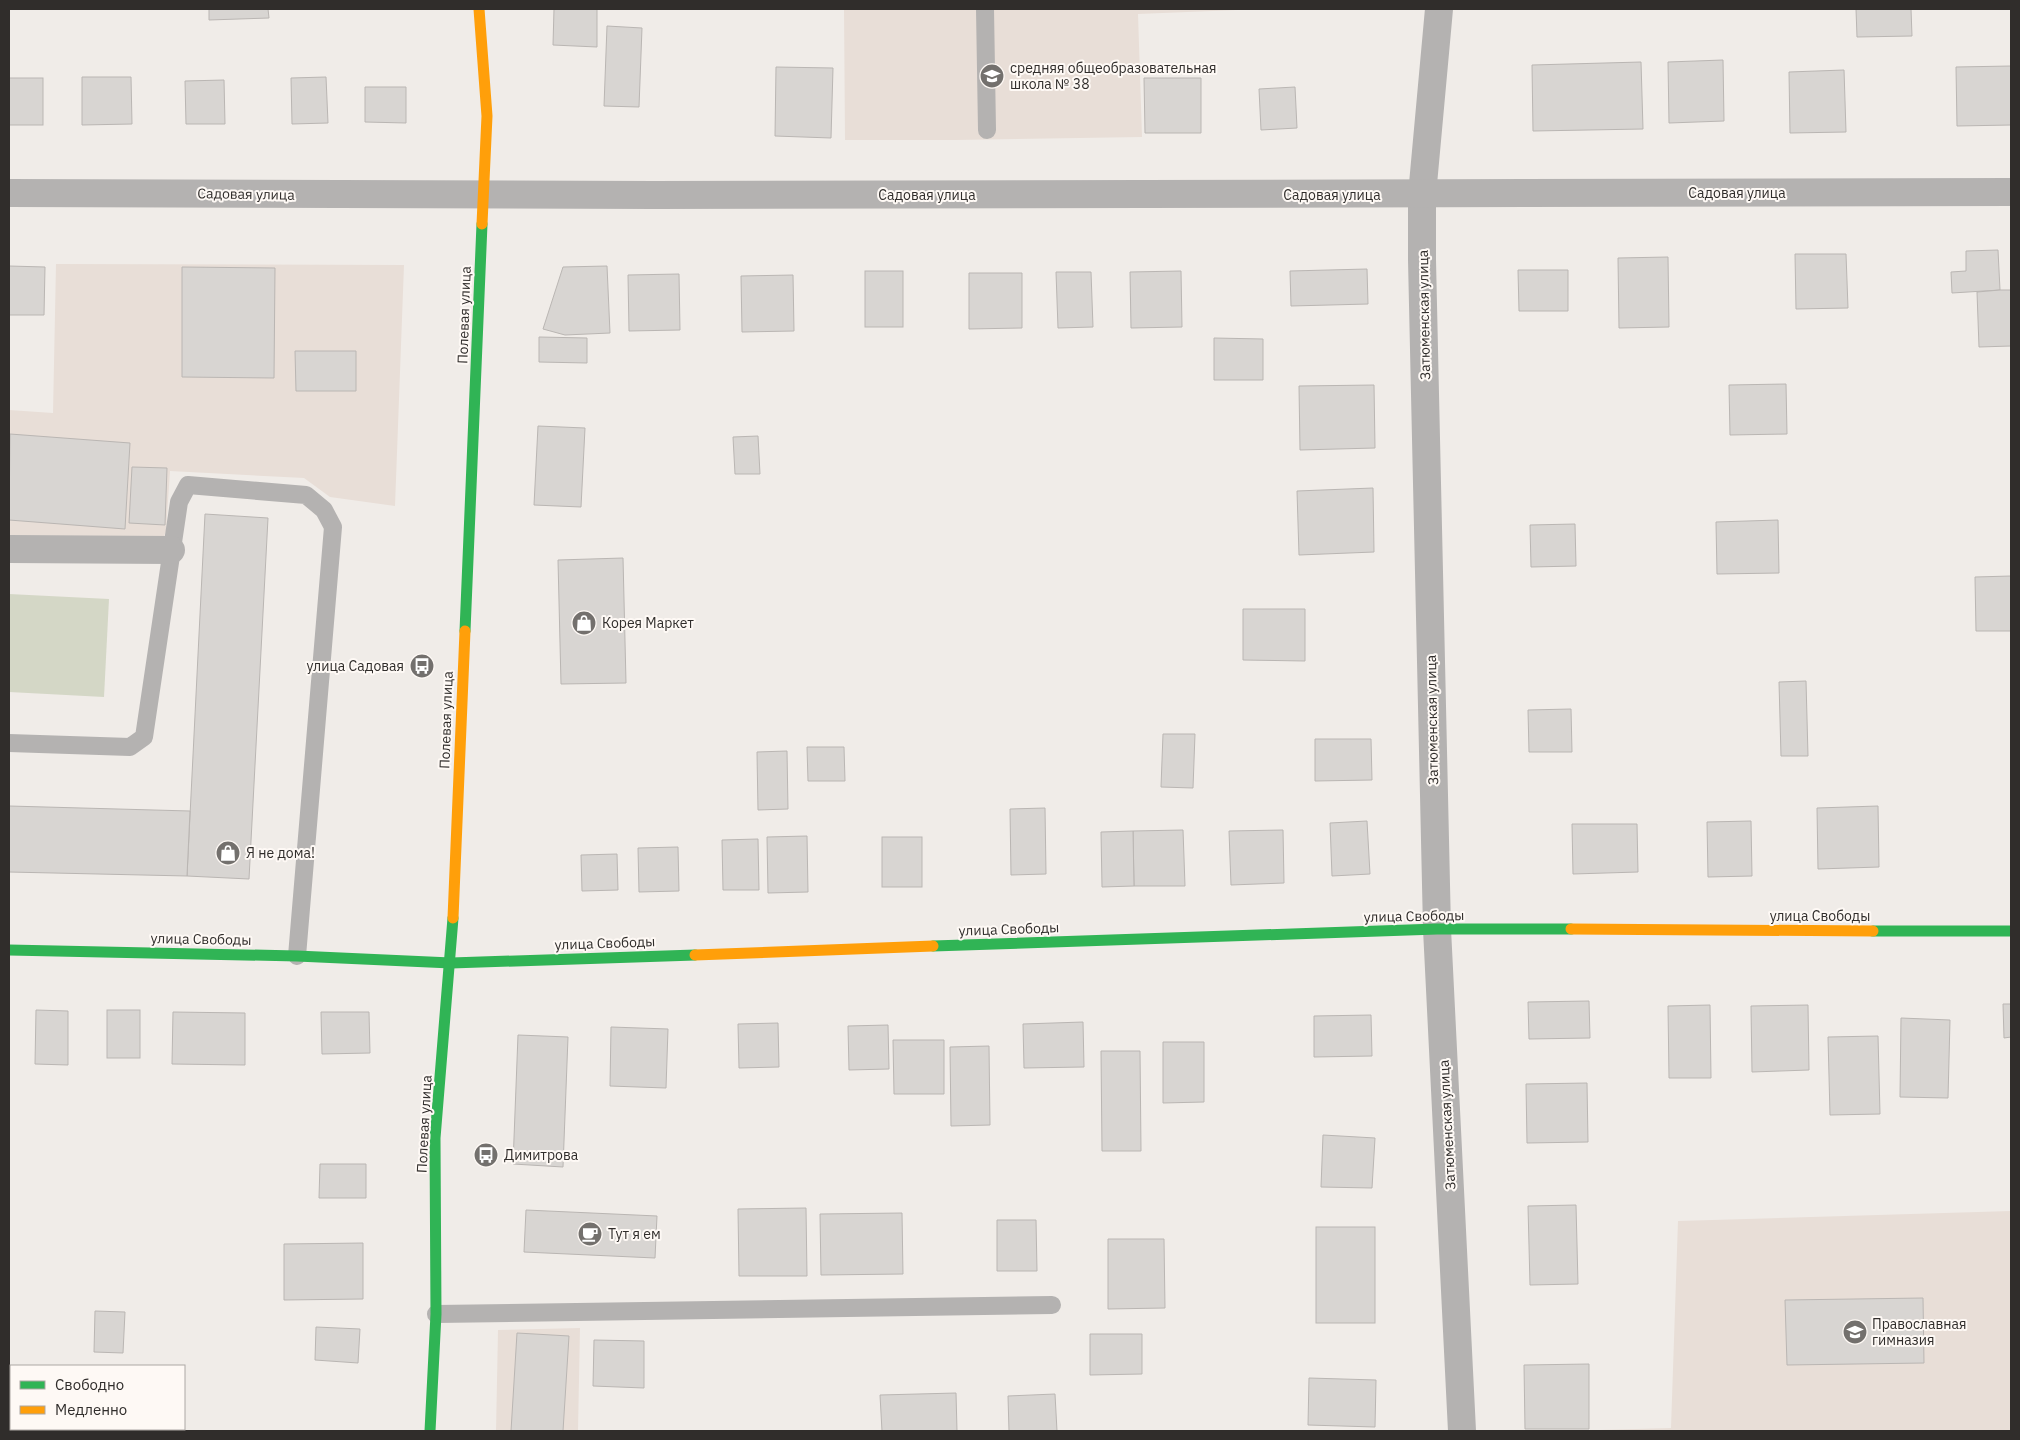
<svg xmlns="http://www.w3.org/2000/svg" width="2020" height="1440" viewBox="0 0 2020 1440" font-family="'IBM Plex Sans',sans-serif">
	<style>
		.built { fill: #e8ded7 }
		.green { fill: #d4d7c6 }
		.building { fill: #d8d5d2; stroke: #bab6b3 }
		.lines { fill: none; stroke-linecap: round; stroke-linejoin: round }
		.lane { stroke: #b4b2b1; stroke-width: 18 }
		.street { stroke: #b4b2b1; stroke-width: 28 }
		.fast { stroke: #30b455; stroke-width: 11 }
		.slow { stroke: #ff9f0a; stroke-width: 11 }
		.labels { text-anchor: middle; stroke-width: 4; stroke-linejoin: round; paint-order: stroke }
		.poi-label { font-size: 14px; fill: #302d2b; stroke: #fef9f5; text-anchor: start }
		.street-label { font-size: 14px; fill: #302d2b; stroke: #fef9f5 }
	</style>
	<rect width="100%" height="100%" fill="#f0ece8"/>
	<g class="built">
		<polygon points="844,9 1262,9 1138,14 1142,137 955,140 845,140"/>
		<polygon points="56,264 404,265 395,506 330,497 304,478 170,471 166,531 163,539 9,538 9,410 53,413"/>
		<polygon points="2011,1211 2011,1431 1565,1431 1671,1428 1678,1221"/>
		<polygon points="580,1328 578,1431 496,1431 498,1330"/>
	</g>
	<polygon class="green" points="9,594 109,599 104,697 9,692"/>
	<g class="building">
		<polygon points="209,9 268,9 269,18 209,20"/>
		<polygon points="554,9 597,9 597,47 553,45"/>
		<polygon points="1856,9 1911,9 1912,36 1857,37"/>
		<polygon points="607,26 642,28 639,107 604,106"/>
		<polygon points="1723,60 1724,121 1669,123 1668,62"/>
		<polygon points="1641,62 1643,129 1533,131 1532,65"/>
		<polygon points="2011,66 2011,125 1957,126 1956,67"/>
		<polygon points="776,67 833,68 831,138 775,136"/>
		<polygon points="1844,70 1846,132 1790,133 1789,72"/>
		<polygon points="82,77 131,77 132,124 82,125"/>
		<polygon points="326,77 328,123 292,124 291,78"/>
		<rect x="9" y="78" width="34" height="47"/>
		<polygon points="1144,78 1201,78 1201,133 1145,133"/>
		<polygon points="224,80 225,124 186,124 185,81"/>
		<polygon points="365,87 406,87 406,123 365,122"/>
		<polygon points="1295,87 1297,128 1261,130 1259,89"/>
		<polygon points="1998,250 2000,290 1952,293 1951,272 1966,271 1966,251"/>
		<polygon points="1795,254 1846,254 1848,308 1796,309"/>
		<polygon points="1668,257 1669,327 1619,328 1618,258"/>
		<polygon points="9,266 45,267 44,315 9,315"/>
		<polygon points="607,266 610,333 565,335 543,329 563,267"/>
		<polygon points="182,267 275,268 274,378 182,377"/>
		<polygon points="1367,269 1368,304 1291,306 1290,271"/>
		<polygon points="1518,270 1568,270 1568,311 1519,311"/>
		<rect x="865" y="271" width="38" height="56"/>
		<polygon points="1181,271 1182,327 1131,328 1130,272"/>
		<polygon points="1056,272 1091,272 1093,327 1058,328"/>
		<polygon points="969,273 1022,273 1022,328 969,329"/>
		<polygon points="679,274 680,330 629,331 628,275"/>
		<polygon points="793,275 794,331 742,332 741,276"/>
		<polygon points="2000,290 2011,290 2011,346 1979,347 1977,292"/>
		<polygon points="539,337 587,338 587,363 539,362"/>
		<polygon points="1214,338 1263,339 1263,380 1214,380"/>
		<polygon points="295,351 356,351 356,391 296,391"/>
		<polygon points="1786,384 1787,434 1730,435 1729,385"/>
		<polygon points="1374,385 1375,448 1300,450 1299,386"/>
		<polygon points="538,426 585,428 581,507 534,505"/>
		<polygon points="10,434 130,443 125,529 9,520"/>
		<polygon points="758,436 760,474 735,474 733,437"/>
		<polygon points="132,467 167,468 165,525 129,523"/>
		<polygon points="1373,488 1374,552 1299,555 1297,491"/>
		<polygon points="205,514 268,518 249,879 187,876"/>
		<polygon points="1778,520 1779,573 1717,574 1716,522"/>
		<polygon points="1575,524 1576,566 1531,567 1530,525"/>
		<polygon points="623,558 626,683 561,684 558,560"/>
		<polygon points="2011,576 2011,631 1976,631 1975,577"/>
		<polygon points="1243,609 1305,609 1305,661 1243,660"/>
		<polygon points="1806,681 1808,756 1781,756 1779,682"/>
		<polygon points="1571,709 1572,752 1529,752 1528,710"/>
		<polygon points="1163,734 1195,734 1193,788 1161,787"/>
		<polygon points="1315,739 1371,739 1372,780 1315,781"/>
		<polygon points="807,747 844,747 845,781 808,781"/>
		<polygon points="787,751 788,809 758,810 757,752"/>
		<polygon points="9,806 190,811 187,876 9,872"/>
		<polygon points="1878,806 1879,867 1818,869 1817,808"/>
		<polygon points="1045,808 1046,874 1011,875 1010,809"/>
		<polygon points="1367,821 1370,874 1332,876 1330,823"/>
		<polygon points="1751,821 1752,876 1708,877 1707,822"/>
		<polygon points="1572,824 1637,824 1638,872 1573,874"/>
		<polygon points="1183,830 1185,886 1134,886 1133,831"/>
		<polygon points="1283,830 1284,883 1231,885 1229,831"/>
		<polygon points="1133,831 1134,886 1102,887 1101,832"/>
		<polygon points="807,836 808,892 768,893 767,837"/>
		<rect x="882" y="837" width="40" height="50"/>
		<polygon points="758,839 759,890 723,890 722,840"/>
		<polygon points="678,847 679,891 639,892 638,848"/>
		<polygon points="617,854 618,890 582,891 581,855"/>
		<polygon points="1589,1001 1590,1038 1529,1039 1528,1002"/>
		<polygon points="2003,1004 2011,1004 2011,1037 2004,1038"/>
		<polygon points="1710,1005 1711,1078 1669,1078 1668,1006"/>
		<polygon points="1808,1005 1809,1070 1752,1072 1751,1006"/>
		<polygon points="36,1010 68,1011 68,1065 35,1064"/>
		<rect x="107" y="1010" width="33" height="48"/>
		<polygon points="173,1012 245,1013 245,1065 172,1064"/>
		<polygon points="321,1012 369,1012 370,1053 322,1054"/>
		<polygon points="1371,1015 1372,1056 1314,1057 1314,1016"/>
		<polygon points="1901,1018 1950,1020 1948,1098 1900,1097"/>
		<polygon points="1083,1022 1084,1067 1024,1068 1023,1024"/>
		<polygon points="778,1023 779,1067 739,1068 738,1024"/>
		<polygon points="888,1025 889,1069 849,1070 848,1026"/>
		<polygon points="611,1027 668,1029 666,1088 610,1086"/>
		<polygon points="518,1035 568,1037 563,1167 513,1164"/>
		<polygon points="1878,1036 1880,1114 1830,1115 1828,1037"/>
		<polygon points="893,1040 944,1040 944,1094 894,1094"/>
		<polygon points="1163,1042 1204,1042 1204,1102 1163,1103"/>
		<polygon points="989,1046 990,1125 951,1126 950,1047"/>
		<polygon points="1101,1051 1140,1051 1141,1151 1102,1151"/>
		<polygon points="1587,1083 1588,1142 1527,1143 1526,1084"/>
		<polygon points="1323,1135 1375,1138 1372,1188 1321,1187"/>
		<polygon points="320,1164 366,1164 366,1198 319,1198"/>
		<polygon points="1576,1205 1578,1284 1530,1285 1528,1206"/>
		<polygon points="806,1208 807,1276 739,1276 738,1209"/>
		<polygon points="526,1210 657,1216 655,1258 524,1252"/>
		<polygon points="902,1213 903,1274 821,1275 820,1214"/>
		<polygon points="997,1220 1036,1220 1037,1271 997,1271"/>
		<rect x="1316" y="1227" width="59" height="96"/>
		<polygon points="1108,1239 1164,1239 1165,1308 1108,1309"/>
		<polygon points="363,1243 363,1299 284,1300 284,1244"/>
		<polygon points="1923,1298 1924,1363 1787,1365 1785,1300"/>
		<polygon points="95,1311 125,1312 123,1353 94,1352"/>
		<polygon points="316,1327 360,1329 358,1363 315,1360"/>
		<polygon points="517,1333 569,1336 563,1431 511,1431"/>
		<polygon points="1090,1334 1142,1334 1142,1374 1090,1375"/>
		<polygon points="594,1340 644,1341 644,1388 593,1386"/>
		<polygon points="1589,1364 1589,1429 1525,1429 1524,1365"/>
		<polygon points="1309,1378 1376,1380 1375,1427 1308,1425"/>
		<polygon points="956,1393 957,1431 882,1431 880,1395"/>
		<polygon points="1055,1394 1057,1431 1009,1431 1008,1396"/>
	</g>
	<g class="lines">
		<g class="lane">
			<polyline points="985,9 987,130"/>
			<polyline points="9,743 130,747 144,737 179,502 188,485 306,495 324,510 333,527 297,956"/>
			<polyline points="436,1314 1052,1305"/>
		</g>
		<g class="street">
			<polyline points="1439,9 1422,195 1422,260 1437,929 1462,1431"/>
			<polyline points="9,193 654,195 2011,192"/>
			<polyline points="9,549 171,550"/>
		</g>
		<g class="fast">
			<polyline points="465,631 482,224"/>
			<polyline points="1873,931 2011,931"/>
			<polyline points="933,946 1437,929 1571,929"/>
			<polyline points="9,950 297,956 451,963 695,955"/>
			<polyline points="430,1431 436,1314 435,1138 453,918"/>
		</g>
		<g class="slow">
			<polyline points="479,9 487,116 482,224"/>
			<polyline points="453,918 465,631"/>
			<polyline points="1571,929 1873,931"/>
			<polyline points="695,955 933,946"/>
		</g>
	</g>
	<defs>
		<symbol id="school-disc" viewBox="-11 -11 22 22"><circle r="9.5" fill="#73706d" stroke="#fef9f5"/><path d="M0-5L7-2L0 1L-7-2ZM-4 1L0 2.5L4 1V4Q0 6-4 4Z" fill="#fff"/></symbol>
		<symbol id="shop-disc" viewBox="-11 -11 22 22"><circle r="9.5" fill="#73706d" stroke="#fef9f5"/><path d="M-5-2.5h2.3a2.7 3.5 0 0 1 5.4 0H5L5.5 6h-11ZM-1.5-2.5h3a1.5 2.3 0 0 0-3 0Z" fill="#fff"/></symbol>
		<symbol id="bus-disc" viewBox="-11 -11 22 22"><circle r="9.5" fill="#73706d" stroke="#fef9f5"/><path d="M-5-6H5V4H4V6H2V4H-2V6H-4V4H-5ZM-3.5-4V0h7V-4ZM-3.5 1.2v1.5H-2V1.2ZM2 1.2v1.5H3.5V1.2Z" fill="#fff"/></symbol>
		<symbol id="cafe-disc" viewBox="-11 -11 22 22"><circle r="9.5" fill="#73706d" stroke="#fef9f5"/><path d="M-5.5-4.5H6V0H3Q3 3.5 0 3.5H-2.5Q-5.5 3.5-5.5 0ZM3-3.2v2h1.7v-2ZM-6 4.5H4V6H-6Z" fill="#fff"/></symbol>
	</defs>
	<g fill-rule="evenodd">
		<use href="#school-disc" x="978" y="62" width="28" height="28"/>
		<use href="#shop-disc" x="570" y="609" width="28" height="28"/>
		<use href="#bus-disc" x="408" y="652" width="28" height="28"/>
		<use href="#shop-disc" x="214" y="839" width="28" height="28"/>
		<use href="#bus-disc" x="472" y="1141" width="28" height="28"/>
		<use href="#cafe-disc" x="576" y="1220" width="28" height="28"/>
		<use href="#school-disc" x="1841" y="1318" width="28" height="28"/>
	</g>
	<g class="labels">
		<g class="poi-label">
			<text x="1010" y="73">средняя общеобразовательная<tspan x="1010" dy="16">школа № 38</tspan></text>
			<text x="602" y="628">Корея Маркет</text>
			<text x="404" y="671" text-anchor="end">улица Садовая</text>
			<text x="246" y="858">Я не дома!</text>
			<text x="504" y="1160">Димитрова</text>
			<text x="608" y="1239">Тут я ем</text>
			<text x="1872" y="1329">Православная<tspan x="1872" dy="16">гимназия</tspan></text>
		</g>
		<g class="street-label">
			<text x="1737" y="198">Садовая улица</text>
			<text transform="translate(246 194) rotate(1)" y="5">Садовая улица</text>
			<text x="927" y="200">Садовая улица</text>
			<text x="1332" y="200">Садовая улица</text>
			<text transform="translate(464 315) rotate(-88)" y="5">Полевая улица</text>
			<text transform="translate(1424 315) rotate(-91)" y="5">Затюменская улица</text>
			<text transform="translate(446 720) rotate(-88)" y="5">Полевая улица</text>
			<text transform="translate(1432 720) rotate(-91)" y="5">Затюменская улица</text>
			<text transform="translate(1414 916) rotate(-1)" y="5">улица Свободы</text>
			<text x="1820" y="921">улица Свободы</text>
			<text transform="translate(1009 929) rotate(-2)" y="5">улица Свободы</text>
			<text transform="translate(201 939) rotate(1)" y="5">улица Свободы</text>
			<text transform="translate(605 943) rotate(-2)" y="5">улица Свободы</text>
			<text transform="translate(424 1124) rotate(-87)" y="5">Полевая улица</text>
			<text transform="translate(1447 1125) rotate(-93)" y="5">Затюменская улица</text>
		</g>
	</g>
	<rect width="2020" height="1440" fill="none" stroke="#302d2b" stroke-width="20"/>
	<rect x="10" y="1365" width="175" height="65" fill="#fef9f5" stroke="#aca7a4"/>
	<rect x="20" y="1381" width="25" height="8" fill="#30b455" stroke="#aca7a4"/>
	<text x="55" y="1390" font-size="15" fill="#302d2b">Свободно</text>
	<rect x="20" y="1406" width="25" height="8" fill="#ff9f0a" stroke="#aca7a4"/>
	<text x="55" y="1415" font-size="15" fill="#302d2b">Медленно</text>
</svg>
